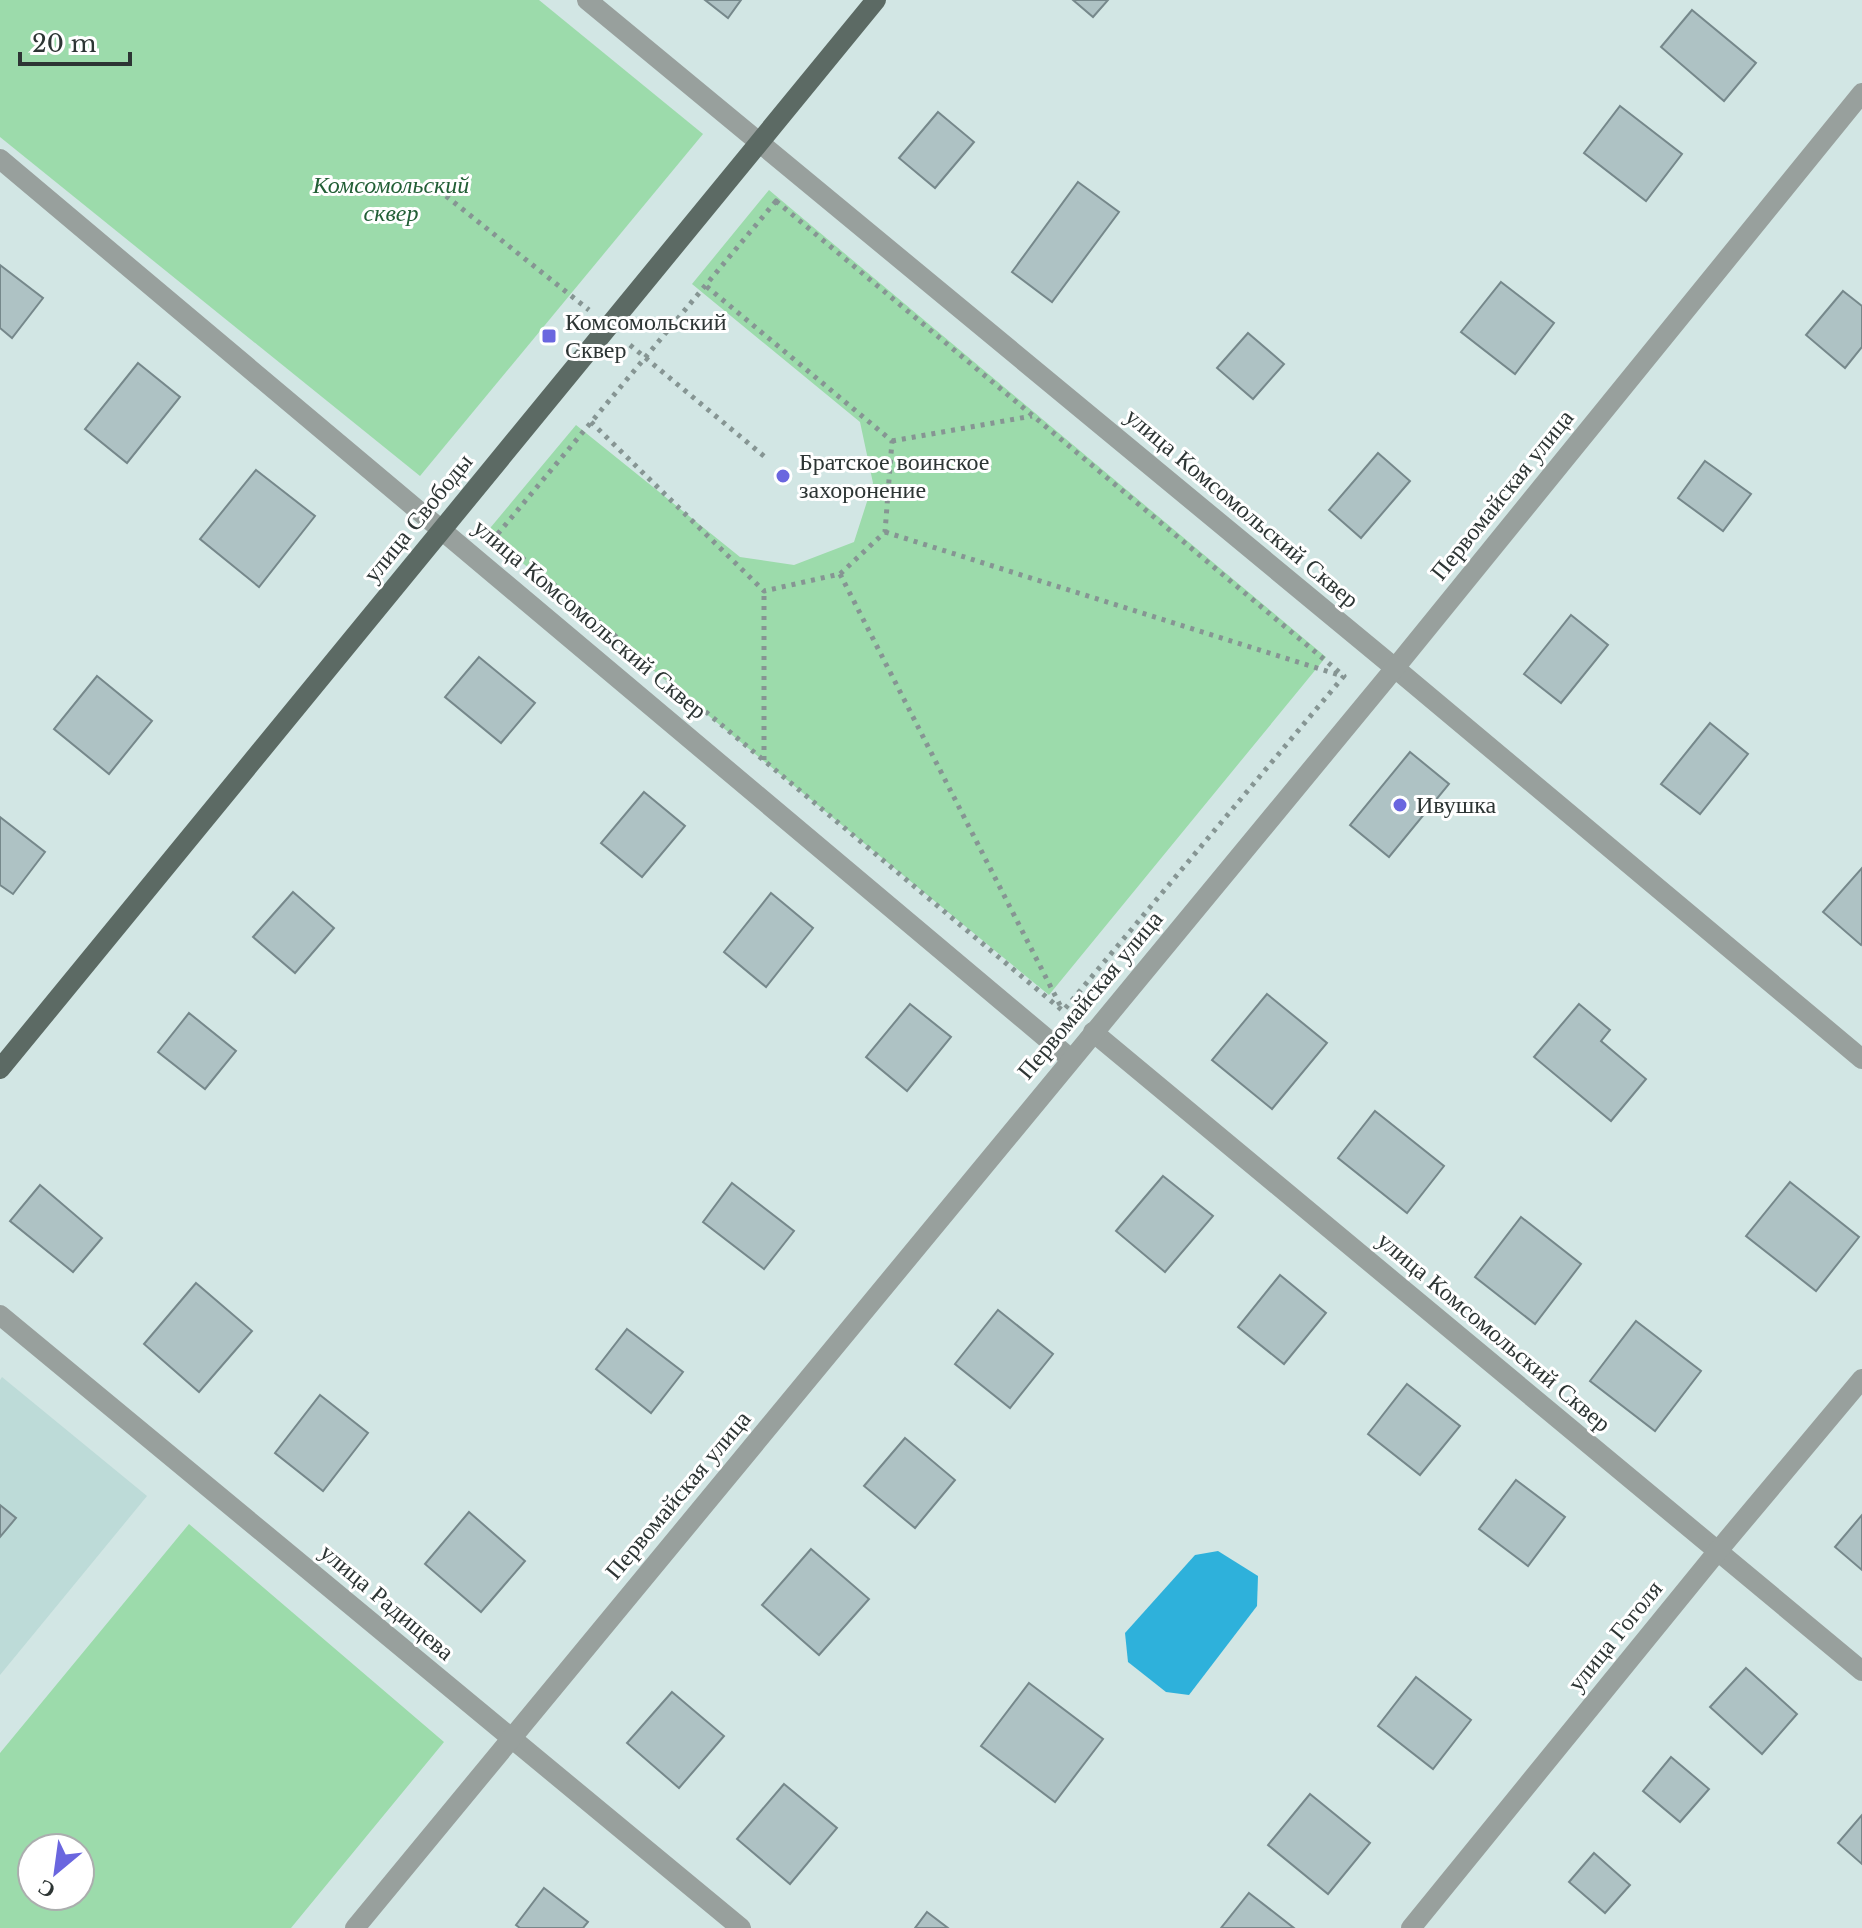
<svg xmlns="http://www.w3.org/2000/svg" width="1862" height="1928" viewBox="0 0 1862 1928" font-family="'Libre Baskerville',serif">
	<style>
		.built { fill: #bddbd8 }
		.green { fill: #9cdbab; fill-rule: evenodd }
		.water { fill: #2eb1db }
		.building { fill: #aec2c4; stroke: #76888b; stroke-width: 2 }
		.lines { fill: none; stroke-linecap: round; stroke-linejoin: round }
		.path { stroke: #869593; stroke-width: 5; stroke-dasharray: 4 6; stroke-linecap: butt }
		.minor { stroke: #98a09d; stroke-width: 20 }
		.major { stroke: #5c6a64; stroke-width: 20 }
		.poi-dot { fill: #6a66df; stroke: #fff; stroke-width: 3 }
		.labels { text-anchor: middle; stroke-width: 6; stroke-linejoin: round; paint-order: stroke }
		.park-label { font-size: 24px; font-style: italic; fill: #225f36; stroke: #fff }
		.poi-label { font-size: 24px; fill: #2d3534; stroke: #fff; text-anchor: start }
		.street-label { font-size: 24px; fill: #2d3534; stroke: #fff }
	</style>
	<rect width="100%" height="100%" fill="#d2e6e4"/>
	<polygon class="built" points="2,1377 147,1496 0,1675 0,1380"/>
	<g class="green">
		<polygon points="0,0 539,0 703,134 420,476 0,137"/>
		<polygon points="769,190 1326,657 1049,995 486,533 576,425 740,557 794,565 854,542 873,483 860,422 692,284"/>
		<path d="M189,1524l255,218 -153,186h-291v-175zM32,1848h48v48h-48z"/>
	</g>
	<polygon class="water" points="1218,1551 1258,1576 1257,1606 1189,1695 1166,1692 1128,1662 1125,1633 1195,1555"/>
	<g class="building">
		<polygon points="705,0 741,0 728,18"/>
		<polygon points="1073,0 1108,0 1093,17"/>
		<polygon points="1692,10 1756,63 1724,101 1661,47"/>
		<polygon points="1620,106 1682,154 1646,201 1584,153"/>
		<polygon points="938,112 974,142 935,188 899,158"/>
		<polygon points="1078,182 1119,212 1052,302 1012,272"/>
		<polygon points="0,265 43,298 12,338 0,328"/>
		<polygon points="1501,282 1554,323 1515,374 1461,332"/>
		<polygon points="1843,291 1862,306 1862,347 1845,368 1806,335"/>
		<polygon points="1248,333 1284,364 1253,399 1217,368"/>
		<polygon points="138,363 180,397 127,463 85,429"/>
		<polygon points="1378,453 1410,481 1361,538 1329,510"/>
		<polygon points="1705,461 1751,494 1723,531 1678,498"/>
		<polygon points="256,470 315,516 259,587 200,539"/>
		<polygon points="1571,615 1608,645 1561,703 1524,674"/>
		<polygon points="479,657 535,703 501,743 445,697"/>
		<polygon points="97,676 152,721 109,774 54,729"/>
		<polygon points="1710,723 1748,754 1700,814 1661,784"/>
		<polygon points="1410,752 1449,784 1389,857 1350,825"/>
		<polygon points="644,792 685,826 642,877 601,843"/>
		<polygon points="0,817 45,852 13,894 0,885"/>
		<polygon points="1862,868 1862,943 1861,945 1823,912"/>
		<polygon points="293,892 334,928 295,973 253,937"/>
		<polygon points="771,893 813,928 766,987 724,952"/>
		<polygon points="1267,994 1327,1043 1272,1109 1212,1060"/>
		<polygon points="910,1004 951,1037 907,1091 866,1057"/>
		<polygon points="1579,1004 1610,1030 1601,1041 1646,1079 1611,1121 1534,1057"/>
		<polygon points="189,1013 236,1051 205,1089 158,1052"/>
		<polygon points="1375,1111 1444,1166 1407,1213 1338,1158"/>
		<polygon points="1163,1176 1213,1216 1165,1272 1116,1231"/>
		<polygon points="1790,1182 1859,1237 1816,1291 1746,1236"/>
		<polygon points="732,1183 794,1231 764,1269 703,1222"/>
		<polygon points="40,1185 102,1238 73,1272 10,1221"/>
		<polygon points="1521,1217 1581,1264 1535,1324 1475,1277"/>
		<polygon points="1280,1275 1326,1313 1284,1364 1238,1327"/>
		<polygon points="196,1283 252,1331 199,1392 144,1344"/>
		<polygon points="998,1310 1053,1354 1010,1408 955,1364"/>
		<polygon points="1636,1321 1701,1371 1655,1431 1590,1381"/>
		<polygon points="627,1329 683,1372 651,1413 596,1369"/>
		<polygon points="1407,1384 1460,1426 1420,1475 1368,1434"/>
		<polygon points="320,1395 368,1433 323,1491 275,1453"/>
		<polygon points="905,1438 955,1480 915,1528 864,1486"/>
		<polygon points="1516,1480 1565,1517 1528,1566 1479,1529"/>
		<polygon points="0,1505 16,1518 0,1537"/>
		<polygon points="469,1512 525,1561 481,1612 425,1564"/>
		<polygon points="1862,1515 1862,1570 1835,1547"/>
		<polygon points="811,1549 869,1599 819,1655 762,1605"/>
		<polygon points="1746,1668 1797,1714 1762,1754 1710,1707"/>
		<polygon points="1416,1677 1471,1720 1433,1769 1378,1726"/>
		<polygon points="1029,1683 1103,1739 1055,1802 981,1746"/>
		<polygon points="672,1692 724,1736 679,1788 627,1743"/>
		<polygon points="1671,1757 1709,1789 1680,1822 1643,1791"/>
		<polygon points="784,1784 837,1828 790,1884 737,1839"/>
		<polygon points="1310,1794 1370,1843 1328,1894 1268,1845"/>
		<polygon points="1862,1815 1862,1864 1838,1843"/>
		<polygon points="1594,1853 1630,1885 1605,1913 1569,1882"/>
		<polygon points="544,1888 588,1922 583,1928 520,1928 516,1925"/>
		<polygon points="1249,1893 1294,1928 1221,1928"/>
		<polygon points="927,1912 948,1928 915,1928"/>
	</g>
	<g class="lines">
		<g class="path">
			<polyline points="446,196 589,310"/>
			<polygon points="776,201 1344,676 1063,1011 496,536"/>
			<polyline points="630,345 765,457"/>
			<polyline points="591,422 764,591 840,574 885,532 892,441 706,286"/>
			<polyline points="892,441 1032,416"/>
			<polyline points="885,532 1339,675"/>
			<polyline points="840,574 1061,1007"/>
			<polyline points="764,760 764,591"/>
		</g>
		<g class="minor">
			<polyline points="587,0 1395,668 1862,1059"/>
			<polyline points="0,159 1071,1059"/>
			<polyline points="1093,1032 1862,1671"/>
			<polyline points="0,1315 741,1928"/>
			<polyline points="355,1928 1395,668 1862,93"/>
			<polyline points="1411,1928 1717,1552 1862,1379"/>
		</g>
		<polyline class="major" points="0,1069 876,0"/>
	</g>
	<g class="poi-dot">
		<rect x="541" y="328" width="16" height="16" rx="4"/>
		<circle cx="783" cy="476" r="8"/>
		<circle cx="1400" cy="805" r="8"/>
	</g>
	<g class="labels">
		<g class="park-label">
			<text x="391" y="193">Комсомольский<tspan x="391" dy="28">сквер</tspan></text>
		</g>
		<g class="poi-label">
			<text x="565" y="330">Комсомольский<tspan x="565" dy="28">Сквер</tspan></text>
			<text x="799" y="470">Братское воинское<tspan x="799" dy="28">захоронение</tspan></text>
			<text x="1416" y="813">Ивушка</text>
		</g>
		<g class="street-label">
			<text transform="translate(1502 495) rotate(-51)" y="8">Первомайская улица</text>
			<text transform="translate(1242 508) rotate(40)" y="8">улица Комсомольский Сквер</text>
			<text transform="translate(418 518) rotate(-51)" y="8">улица Свободы</text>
			<text transform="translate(590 619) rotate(40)" y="8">улица Комсомольский Сквер</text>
			<text transform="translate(1090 995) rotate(-50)" y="8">Первомайская улица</text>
			<text transform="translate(1494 1332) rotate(40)" y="8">улица Комсомольский Сквер</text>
			<text transform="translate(678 1495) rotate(-50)" y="8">Первомайская улица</text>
			<text transform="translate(387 1602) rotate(40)" y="8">улица Радищева</text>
			<text transform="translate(1615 1636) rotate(-51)" y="8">улица Гоголя</text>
		</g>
	</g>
	<g transform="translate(56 1872) rotate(209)"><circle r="38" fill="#ffffff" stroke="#abaeae" stroke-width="2"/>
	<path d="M0-6L14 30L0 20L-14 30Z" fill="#6a66df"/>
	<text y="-12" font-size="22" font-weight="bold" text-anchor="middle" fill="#2d3534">С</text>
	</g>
	<path d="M20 52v12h110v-12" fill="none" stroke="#2d3534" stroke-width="4"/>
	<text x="32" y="52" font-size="24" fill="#2d3534" stroke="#ffffff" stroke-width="6" paint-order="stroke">20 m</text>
</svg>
